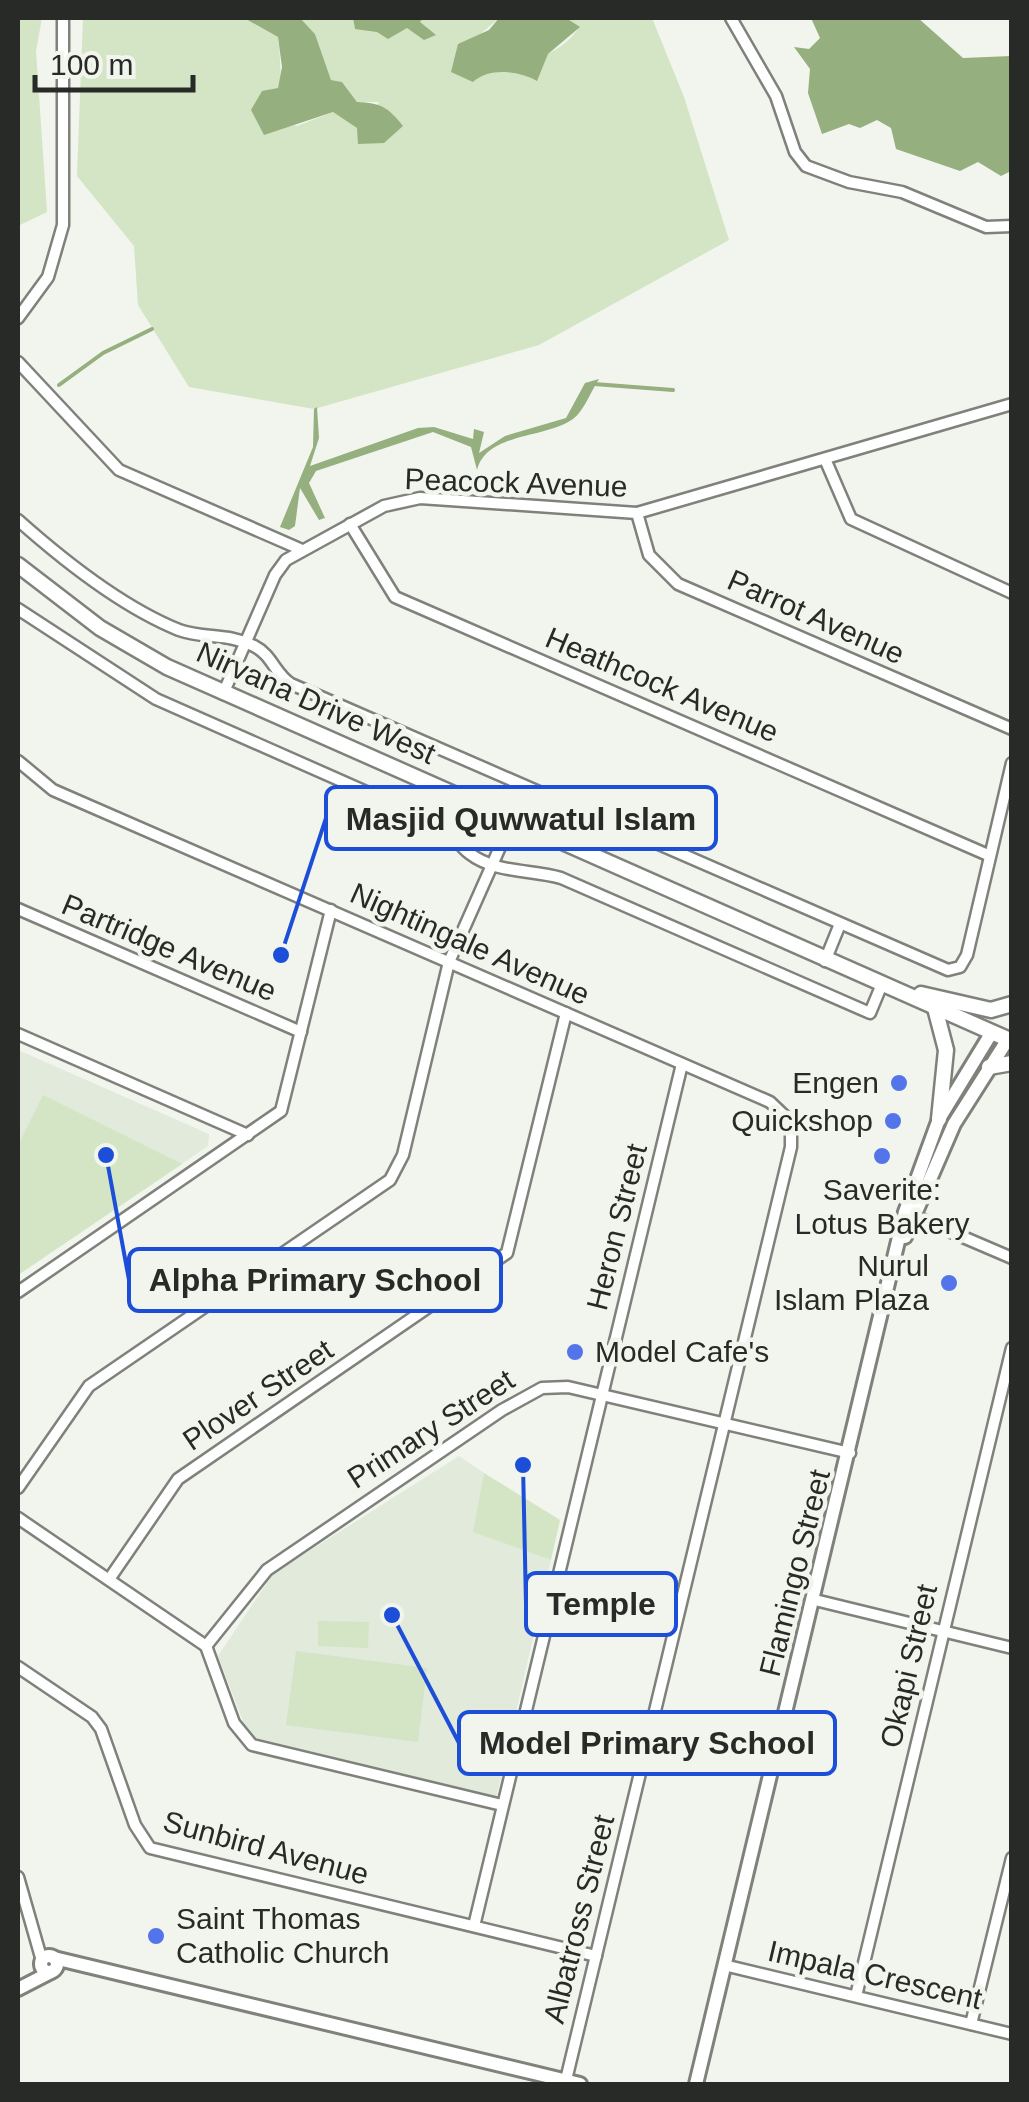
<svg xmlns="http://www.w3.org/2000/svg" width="1029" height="2102" viewBox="0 0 1029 2102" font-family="Helvetica,sans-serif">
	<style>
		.built { fill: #e1eadb }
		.green { fill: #d3e5c4 }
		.water { fill: #95af7e }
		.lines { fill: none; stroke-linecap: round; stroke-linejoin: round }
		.stream { stroke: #95af7e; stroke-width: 4 }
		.minor-casing { stroke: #7e827b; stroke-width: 15 }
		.tertiary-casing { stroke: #7e827b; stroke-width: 18 }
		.secondary-casing { stroke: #7e827b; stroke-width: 19 }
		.minor { stroke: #fff; stroke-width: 10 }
		.tertiary { stroke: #fff; stroke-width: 12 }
		.secondary { stroke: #fff; stroke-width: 14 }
		.poi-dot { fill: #5474e9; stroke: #f1f5ed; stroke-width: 4 }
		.labels { text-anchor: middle; stroke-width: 9; stroke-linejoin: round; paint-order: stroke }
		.street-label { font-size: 30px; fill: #282a27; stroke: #f1f5ed }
		.poi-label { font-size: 30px; fill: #282a27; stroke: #f1f5ed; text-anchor: end }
		.leader { fill: none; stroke: #1d4ed8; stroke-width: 4 }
		.callout-dot { fill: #1d4ed8; stroke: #f1f5ed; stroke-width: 4 }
		.callout { fill: #f1f5ed; stroke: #1d4ed8; stroke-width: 4 }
		.callout-label { font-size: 32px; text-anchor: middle; font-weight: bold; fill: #282a27 }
	</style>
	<rect width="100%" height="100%" fill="#f1f5ed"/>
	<g class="built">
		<polygon points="18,1050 209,1134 208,1146 18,1275"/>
		<polygon points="459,1456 484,1473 474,1532 551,1560 496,1799 251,1742 218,1656 273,1574"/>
	</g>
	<g class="green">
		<polygon points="18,18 42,18 36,51 47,212 18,226"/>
		<path d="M83,18h161l34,19c4,31 1,57 8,87l11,2 36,-14 25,16 1,16 20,-42h-22l-15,-20 -11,-2 -16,-46 -15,-16h53l2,11 52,-1 16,-10h76l-22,19 3,38c34,-10 80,-16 99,-48l-13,-9h86l32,79 45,143 -190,105 -225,64 -125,-22 -51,-82 -4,-59 -57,-70z"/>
		<polygon points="43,1095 182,1164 18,1275 18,1146"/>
		<polygon points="484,1473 560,1520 551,1560 473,1532"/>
		<polygon points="318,1621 369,1622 368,1648 318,1646"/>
		<polygon points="296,1651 427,1668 418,1742 286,1725"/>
	</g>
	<g class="water">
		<path d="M244,18h56l15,16 16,46 11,2 15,20c24,1 31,5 46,24l-19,17 -26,1 -1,-16 -24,-16 -69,23 -13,-25 11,-19 16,-3 4,-21 -4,-30z"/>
		<polygon points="353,18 423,18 420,22 436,35 424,40 407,28 388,39 377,32 355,29"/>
		<path d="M499,18h67l14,9 -32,27 -11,27c-18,-10 -48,-14 -64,1l-22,-10 7,-28 31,-14z"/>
		<polygon points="811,18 918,18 963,58 1011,56 1011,171 1001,176 978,162 960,171 896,149 891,128 877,120 860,128 849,124 822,134 808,93 810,69 794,47 809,49 820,38"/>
		<path d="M599,379c-8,12 -15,32 -26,40 -28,20 -86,13 -96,51l-6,-23 -38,-15 -117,39 -7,12 16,35 -6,2 -19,-32 -5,38 -6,4 -9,-3 33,-80 1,-38 3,-2 2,31 -9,28 108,-38 16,-1 39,12 1,-10 10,3 -5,21 26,-17 61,-18 19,-35z"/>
	</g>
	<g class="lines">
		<g class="stream">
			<polyline points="594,384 673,390"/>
			<polyline points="59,385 103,353 152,329"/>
		</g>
		<defs>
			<g id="minor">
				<polyline points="731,18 776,96 795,152 806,166 849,182 902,192 986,227 1012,226"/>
				<polyline points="18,318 48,277 63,225 63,18"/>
				<polyline points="18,362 119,470 300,549"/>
				<polyline points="825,459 851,519 1012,593"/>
				<polyline points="637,513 649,555 678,584 1012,729"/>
				<path d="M18,520c46,41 104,87 161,110 25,9 50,3 75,16 18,9 21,28 37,38l657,286 12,-3 7,-12 45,-192"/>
				<polyline points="350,524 395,597 988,855"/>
				<path d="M18,609l138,90 285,126c13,8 17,20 28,28 27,21 62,16 92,25l309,135 12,-29"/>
				<polyline points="223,694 275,575 286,560 384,506 420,498 637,513 1012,404"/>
				<polyline points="18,761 53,790 770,1102 791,1122 791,1147 565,2084"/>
				<polyline points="18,909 301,1032"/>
				<polyline points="825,961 840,924"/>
				<polyline points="18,1034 248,1135"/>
				<polyline points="907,1213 1012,1258"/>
				<polyline points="18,1292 281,1111 331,910"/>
				<polyline points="18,1488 89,1386 390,1180 403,1155 449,962 512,820"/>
				<polyline points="18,1518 206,1646 234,1723 252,1745 502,1805"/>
				<polyline points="110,1578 178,1479 507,1253 566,1013"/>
				<polyline points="815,1600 1012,1648"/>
				<polyline points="206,1646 267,1570 502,1410 542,1388 568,1387 850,1453"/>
				<polyline points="18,1667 92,1717 101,1729 135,1825 150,1848 596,1956"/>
				<polyline points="18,1877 42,1961"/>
				<polyline points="474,1926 682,1064"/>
				<polyline points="728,1966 1012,2034"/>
				<polyline points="856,1996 1012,1348"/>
				<polyline points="971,2024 1012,1858"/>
			</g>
			<g id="tertiary">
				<polyline points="905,1237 954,1124 1008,1039"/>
				<circle cx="49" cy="1964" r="8"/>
				<polyline points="54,1958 580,2084"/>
				<polyline points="18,1989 51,1972"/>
				<polyline points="696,2084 905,1212 939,1119 992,1032"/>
			</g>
			<g id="secondary">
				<polyline points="18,565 100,628 167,667 1012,1041"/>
				<polyline points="921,994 991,1010 1012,1004"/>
				<polyline points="935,1008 946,1050 939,1119"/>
				<polyline points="989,1067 1012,1063"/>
			</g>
		</defs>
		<use href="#minor" class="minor-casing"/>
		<use href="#tertiary" class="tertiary-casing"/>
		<use href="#secondary" class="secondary-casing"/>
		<use href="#minor" class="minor"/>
		<use href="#tertiary" class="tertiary"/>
		<use href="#secondary" class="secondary"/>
	</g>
	<g class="poi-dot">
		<circle cx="899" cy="1083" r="10"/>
		<circle cx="893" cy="1121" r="10"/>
		<circle cx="882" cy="1156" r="10"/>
		<circle cx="949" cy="1283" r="10"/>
		<circle cx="575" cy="1352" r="10"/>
		<circle cx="156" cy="1936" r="10"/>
	</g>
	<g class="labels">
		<g class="street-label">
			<text transform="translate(516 483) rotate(2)" y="10">Peacock Avenue</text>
			<text transform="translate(816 617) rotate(24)" y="10">Parrot Avenue</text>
			<text transform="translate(662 685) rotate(23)" y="10">Heathcock Avenue</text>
			<text transform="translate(316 703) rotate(24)" y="10">Nirvana Drive West</text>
			<text transform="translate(470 944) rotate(24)" y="10">Nightingale Avenue</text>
			<text transform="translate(169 948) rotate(23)" y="10">Partridge Avenue</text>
			<text transform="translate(617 1227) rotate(-76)" y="10">Heron Street</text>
			<text transform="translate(258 1395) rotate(-34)" y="10">Plover Street</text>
			<text transform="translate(431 1429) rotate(-33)" y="10">Primary Street</text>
			<text transform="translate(795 1573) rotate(-76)" y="10">Flamingo Street</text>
			<text transform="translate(909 1666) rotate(-77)" y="10">Okapi Street</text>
			<text transform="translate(266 1848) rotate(15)" y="10">Sunbird Avenue</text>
			<text transform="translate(579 1919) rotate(-76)" y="10">Albatross Street</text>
			<text transform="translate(875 1975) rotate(13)" y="10">Impala Crescent</text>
		</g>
		<g class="poi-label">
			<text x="879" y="1093">Engen</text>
			<text x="873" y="1131">Quickshop</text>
			<text x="882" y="1200" text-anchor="middle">Saverite:<tspan x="882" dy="34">Lotus Bakery</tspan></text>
			<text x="929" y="1276">Nurul<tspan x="929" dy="34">Islam Plaza</tspan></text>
			<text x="595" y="1362" text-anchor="start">Model Cafe's</text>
			<text x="176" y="1929" text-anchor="start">Saint Thomas<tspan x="176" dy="34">Catholic Church</tspan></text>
		</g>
	</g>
	<path class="leader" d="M281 955L326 818M106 1155L129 1280M523 1465L526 1604M392 1615L459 1743"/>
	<g class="callout-dot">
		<circle cx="281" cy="955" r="10"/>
		<circle cx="106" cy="1155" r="10"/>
		<circle cx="523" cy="1465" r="10"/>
		<circle cx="392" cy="1615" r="10"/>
	</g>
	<g class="callout">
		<rect x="326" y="787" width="390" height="62" rx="10"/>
		<rect x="129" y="1249" width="372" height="62" rx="10"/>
		<rect x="526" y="1573" width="150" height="62" rx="10"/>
		<rect x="459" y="1712" width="376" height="62" rx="10"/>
	</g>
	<g class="callout-label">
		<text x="521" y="830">Masjid Quwwatul Islam</text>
		<text x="315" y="1291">Alpha Primary School</text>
		<text x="601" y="1615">Temple</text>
		<text x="647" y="1754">Model Primary School</text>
	</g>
	<rect width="1029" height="2102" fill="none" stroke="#282a27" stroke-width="40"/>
	<path d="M35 75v15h158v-15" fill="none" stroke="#282a27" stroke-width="5"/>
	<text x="50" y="75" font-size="30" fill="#282a27" stroke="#f1f5ed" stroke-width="8" paint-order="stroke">100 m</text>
</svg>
